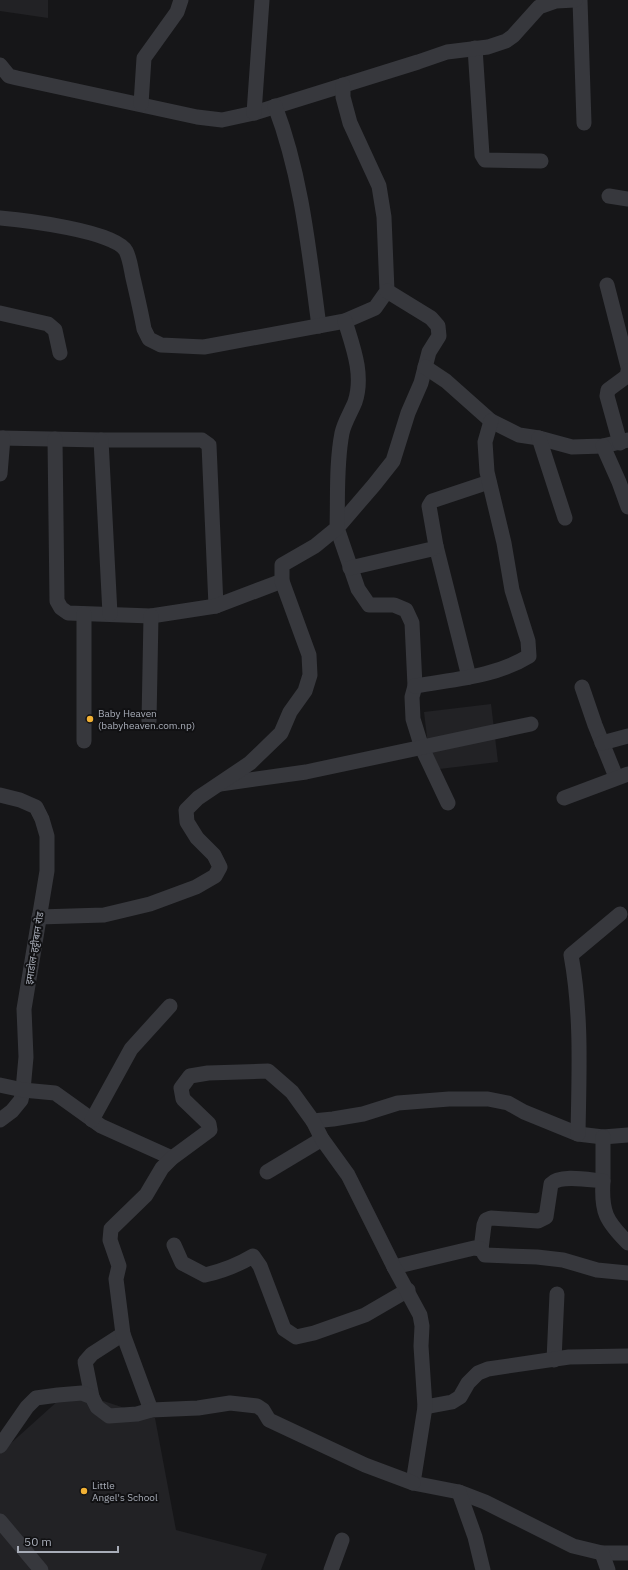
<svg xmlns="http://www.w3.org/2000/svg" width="628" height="1570" viewBox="0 0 628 1570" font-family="'IBM Plex Sans','Noto Sans Devanagari',sans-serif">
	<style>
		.built { fill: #222225 }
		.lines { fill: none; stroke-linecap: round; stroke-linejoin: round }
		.minor { stroke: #37383d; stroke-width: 15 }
		.poi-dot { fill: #f2b134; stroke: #111113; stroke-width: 1.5 }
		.labels { text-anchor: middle; stroke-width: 4; stroke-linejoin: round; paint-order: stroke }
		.poi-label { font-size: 10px; fill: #a8adb8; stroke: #111113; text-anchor: start }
		.street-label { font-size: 10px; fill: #a8adb8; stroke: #111113 }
	</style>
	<rect width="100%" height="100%" fill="#161618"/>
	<g class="built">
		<polygon points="0,0 48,0 48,18 0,11"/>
		<polygon points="491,704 498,762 431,770 424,712"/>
		<polygon points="70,1390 155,1418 176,1530 267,1554 261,1570 0,1570 0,1453"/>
	</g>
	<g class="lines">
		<g class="minor">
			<polyline points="580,0 584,123"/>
			<polyline points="475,48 482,155 485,160 541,161"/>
			<polyline points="0,65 9,76 17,78 197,117 222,120 254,113 418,62 447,52 488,47 506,41 513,36 539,7 556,1 575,0"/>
			<polyline points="141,104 144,58 177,12 181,0"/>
			<path d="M275,106c27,71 34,146 44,220"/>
			<polyline points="254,113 262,0"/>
			<polyline points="609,196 628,199"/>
			<path d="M0,218c23,2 116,13 126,33 4,8 5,18 7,27 4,17 8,34 11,51l5,10 12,6 43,2 141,-26 30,-13 12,-17 -3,-74 -5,-31 -29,-63 -7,-26v-12"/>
			<polyline points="607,285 628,367"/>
			<polyline points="387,291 431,318 438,326 439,336 429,352 421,383 408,413 393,461 374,485 337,528 358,589 369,605 394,605 406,610 412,623 415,686 412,697 413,719 422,748 448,803"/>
			<polyline points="0,313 48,324 55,330 60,353"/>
			<polyline points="425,367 446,381 491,421 519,435 539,438 572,447 603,446 628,440"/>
			<polyline points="0,438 101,440 202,440 209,445 216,606"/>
			<polyline points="539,438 565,518"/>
			<polyline points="55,439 57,601 61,608 68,613 151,616 216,606 282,581"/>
			<polyline points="101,440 110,614"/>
			<polyline points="620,443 607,396 608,390 627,376 628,371"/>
			<polyline points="603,446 619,482 628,507"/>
			<polyline points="0,474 3,438"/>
			<polyline points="436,546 469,677"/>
			<polyline points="350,568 432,549 436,546 429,506 432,501 489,482"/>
			<polyline points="84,614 84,741"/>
			<path d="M415,686c39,-7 80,-9 114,-30l-1,-15 -16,-51 -8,-47 -17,-71 -2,-30 6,-21"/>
			<polyline points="582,687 595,725 616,777"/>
			<polyline points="149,721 151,616"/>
			<polyline points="602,743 628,736"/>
			<polyline points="220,784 306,772 531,724"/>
			<polyline points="0,795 20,800 36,807 42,819 47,836 47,871 24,1009 26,1057 23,1090 21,1100 12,1111 0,1120"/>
			<polyline points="564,798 628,774"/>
			<path d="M39,917l65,-2 46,-11 46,-17 19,-11 5,-9 -6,-12 -17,-17 -10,-16 -1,-12 12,-12 52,-35 31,-30 9,-21 15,-21 5,-16 -1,-20 -27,-74v-16l33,-19 22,-18c1,-31 -1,-64 5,-95 2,-10 9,-21 13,-31 9,-27 -2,-55 -10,-81"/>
			<polyline points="0,1085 23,1090 55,1093 101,1126 172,1158"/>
			<polyline points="92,1120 131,1049 170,1006"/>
			<polyline points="313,1121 333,1119 363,1114 398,1103 449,1099 488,1099 508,1103 524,1112 578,1134 603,1137 628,1135"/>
			<path d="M578,1134c1,-60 4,-119 -7,-179l49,-41"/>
			<polyline points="603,1137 603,1181"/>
			<polyline points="267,1172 322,1139"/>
			<path d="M174,1245l8,18 23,12c18,-4 33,-10 48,-19l7,10 24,63 12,8 18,-4 51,-18 43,-25"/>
			<path d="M481,1249l3,-24 2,-5 5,-2 47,3 8,-4 5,-33c9,-10 39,-4 52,-3 -2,31 3,40 25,62"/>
			<polyline points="394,1267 474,1248 481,1249 485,1255 537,1257 563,1260 597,1270 628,1273"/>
			<polyline points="554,1360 557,1294"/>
			<polyline points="92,1397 85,1362 92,1354 123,1334"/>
			<polyline points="425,1407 452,1402 460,1397 468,1383 478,1373 488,1369 569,1357 628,1356"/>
			<polyline points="151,1410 123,1334 116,1279 119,1266 110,1240 111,1229 146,1195 162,1168 172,1158 210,1130 209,1124 183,1099 181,1088 190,1076 208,1073 268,1071 292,1092 313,1121 322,1139 348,1175 394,1267 420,1315 422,1326 421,1346 425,1407 413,1483 459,1492 485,1502 573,1546 602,1553 628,1553"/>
			<polyline points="0,1446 27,1407 36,1398 58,1395 82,1393 92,1397 97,1407 109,1416 137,1414 151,1410 198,1408 230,1403 257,1406 263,1410 269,1420 365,1465 413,1483"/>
			<polyline points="459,1492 475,1537 483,1570"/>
			<polyline points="0,1521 41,1570"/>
			<polyline points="602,1553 608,1570"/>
			<polyline points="331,1570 342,1540"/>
		</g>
	</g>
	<g class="poi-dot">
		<circle cx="90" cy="719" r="4"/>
		<circle cx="84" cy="1491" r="4"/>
	</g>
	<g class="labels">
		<g class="poi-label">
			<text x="98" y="717">Baby Heaven<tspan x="98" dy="12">(babyheaven.com.np)</tspan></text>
			<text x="92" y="1489">Little<tspan x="92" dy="12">Angel's School</tspan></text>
		</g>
		<g class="street-label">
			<text transform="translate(34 948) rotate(-81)" y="4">इमाडोल-हट्टीबान रोड</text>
		</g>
	</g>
	<path d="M18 1546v6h100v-6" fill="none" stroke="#a8adb8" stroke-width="2"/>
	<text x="24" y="1546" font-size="12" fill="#a8adb8" stroke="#111113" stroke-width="3" paint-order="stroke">50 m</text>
</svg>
